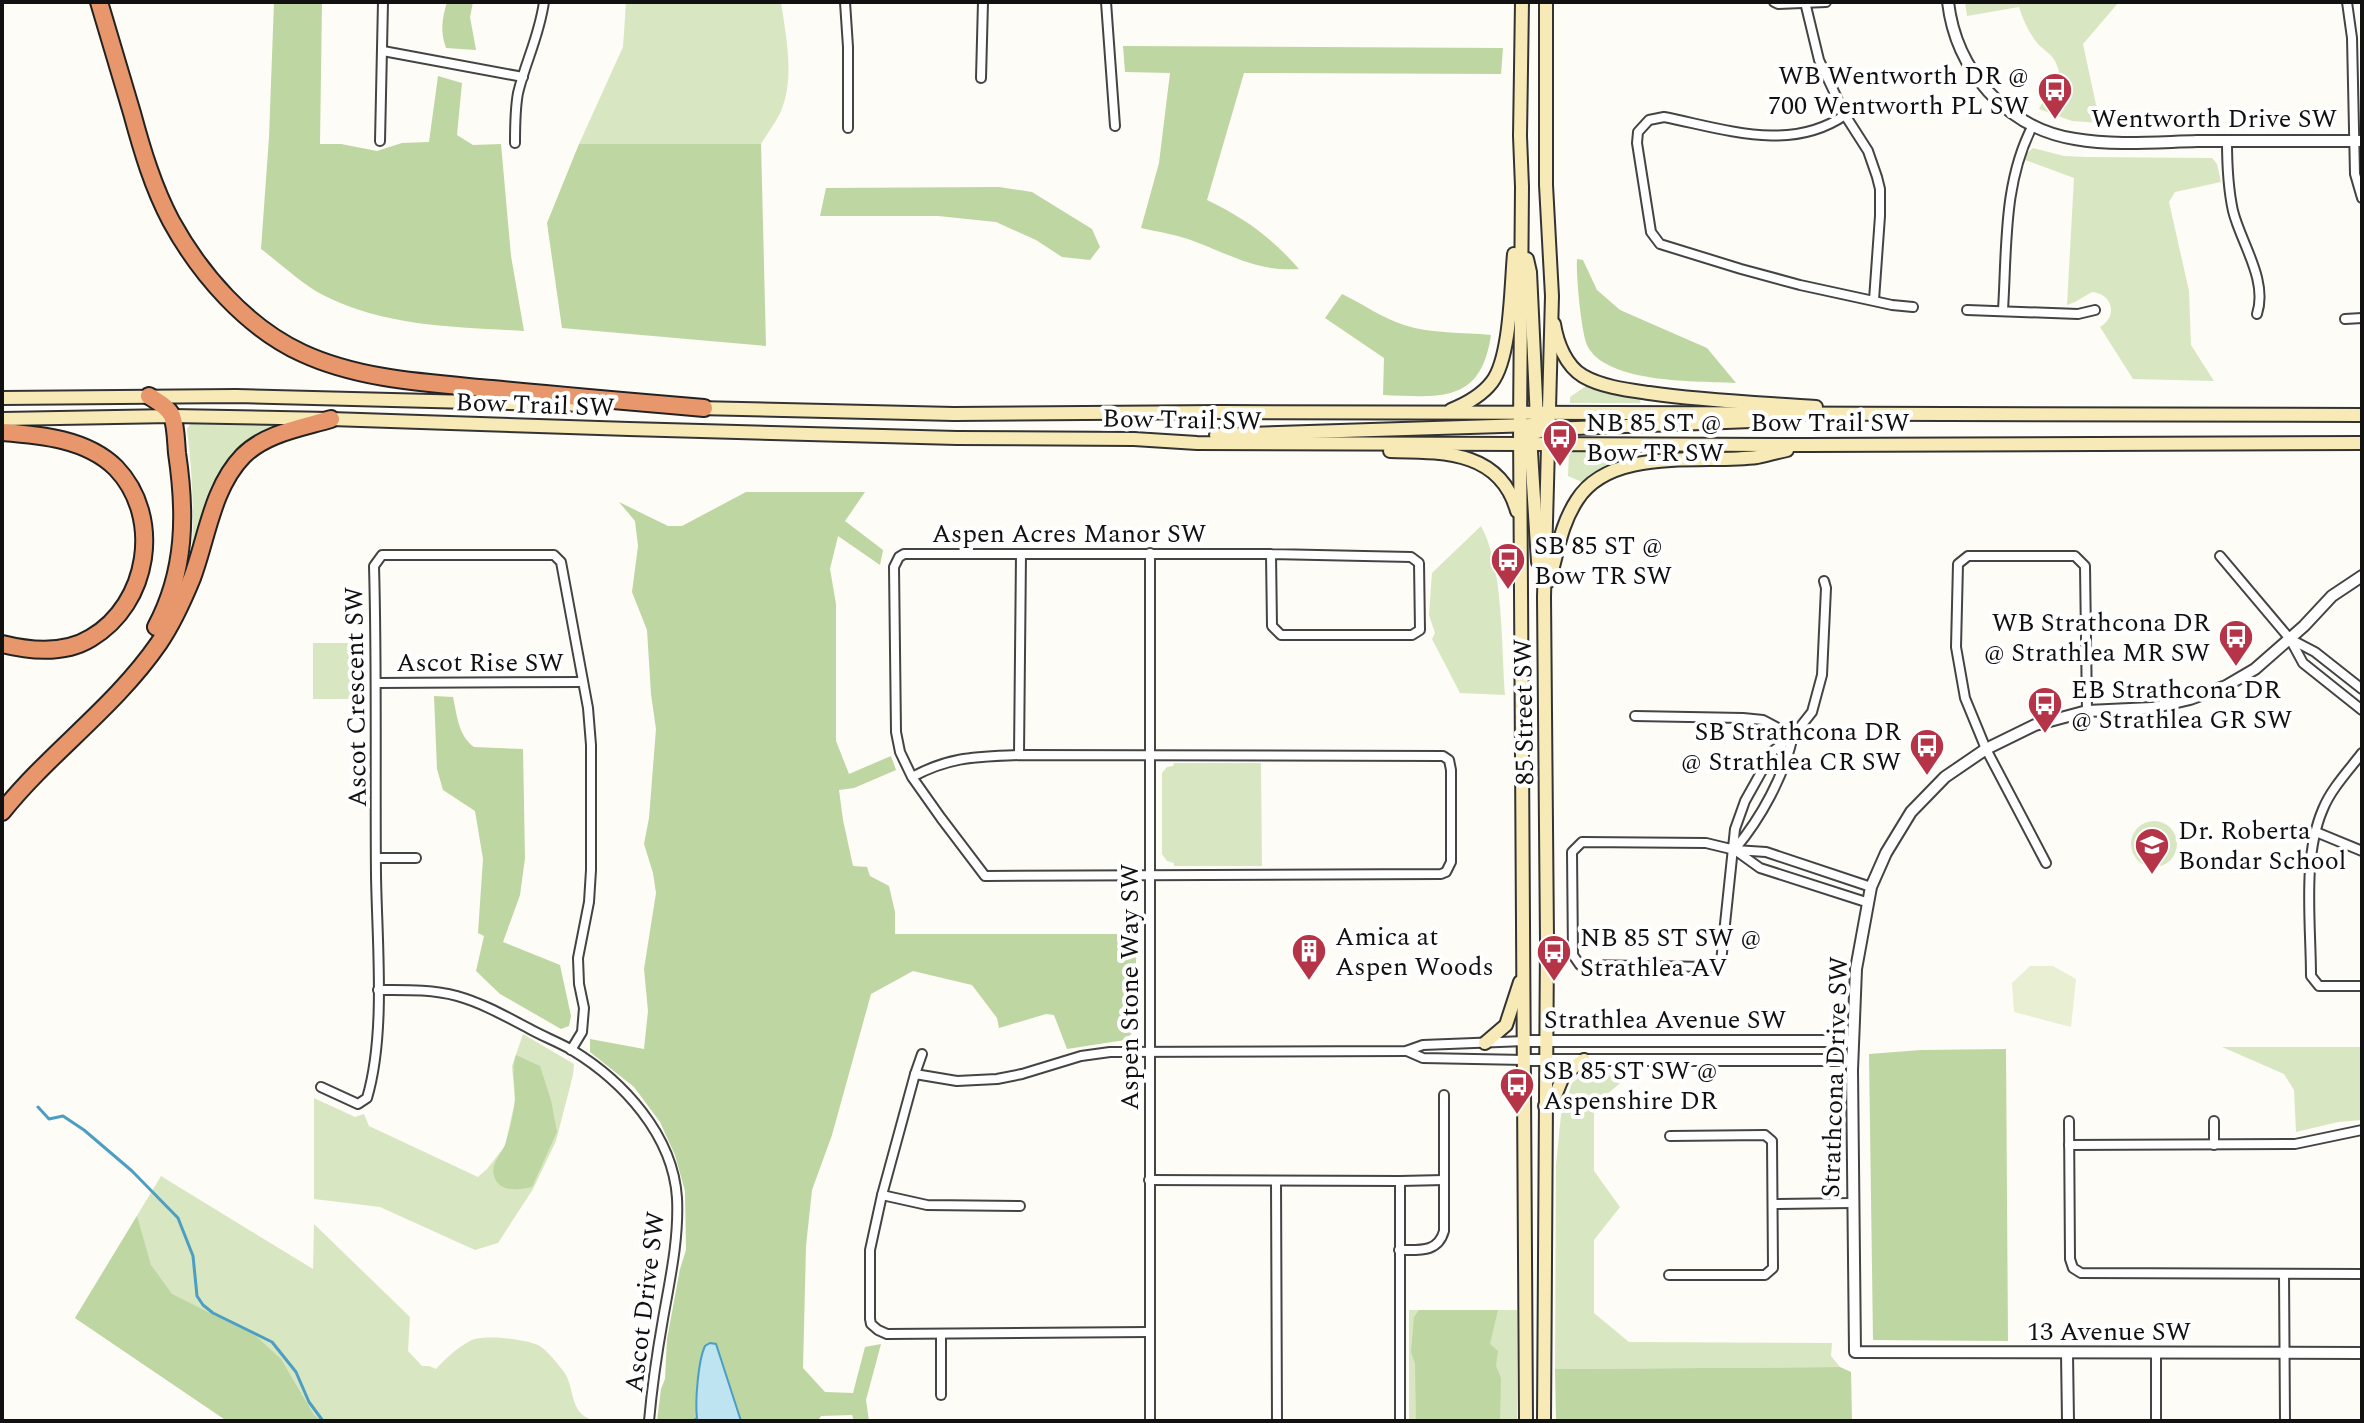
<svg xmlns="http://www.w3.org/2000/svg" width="2364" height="1423" viewBox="0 0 2364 1423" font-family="Spectral,serif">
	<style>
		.green { fill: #d8e7c1 }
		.forest { fill: #bed6a2 }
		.pitch { fill: #e8efd2 }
		.water { fill: #bee3f1; stroke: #4c9ec2; stroke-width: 2 }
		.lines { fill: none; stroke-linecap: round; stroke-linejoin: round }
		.stream { stroke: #4c9ec2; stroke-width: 3 }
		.minor-casing { stroke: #444; stroke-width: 12 }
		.tertiary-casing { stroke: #444; stroke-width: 14 }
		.secondary-casing { stroke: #333; stroke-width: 16 }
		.motorway-casing { stroke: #222; stroke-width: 20 }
		.minor { stroke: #fff; stroke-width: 8 }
		.tertiary { stroke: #fff; stroke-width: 10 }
		.secondary { stroke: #f8eab7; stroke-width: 12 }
		.motorway { stroke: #e7976b; stroke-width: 16 }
		.labels { text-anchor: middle; stroke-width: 8; stroke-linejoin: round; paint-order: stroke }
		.poi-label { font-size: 26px; fill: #111; stroke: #fff; text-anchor: start }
		.street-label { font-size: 26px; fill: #111; stroke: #fff }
	</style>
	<rect width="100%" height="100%" fill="#fefcf6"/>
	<g class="green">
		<path d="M626,2h155c5,35 14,75 0,109 -5,11 -14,23 -20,33h-182l44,-97z"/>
		<path d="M1965,2h154l-36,42 17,79 -28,-2 -33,-12 20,-38c-5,-17 -10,-16 -21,-27 -9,-11 -15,-24 -19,-37l-52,9z"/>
		<path d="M2033,148l31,8 23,1 125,1 5,6 4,18 -46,10 -6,10 20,89 2,54 23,36 -81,-2 -33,-52c18,-11 13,-33 -8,-35l-17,10 -8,3 7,-127 -49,-18 2,-7z"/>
		<polygon points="1589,384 1641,398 1640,403 1570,403 1570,397"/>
		<path d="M195,422h79l1,5c-49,19 -69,73 -81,121l-2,-1c2,-40 0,-78 -5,-118l3,-5z"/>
		<polygon points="1638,450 1638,455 1606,466 1584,483 1568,476 1569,451"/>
		<path d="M1481,526c23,42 20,119 24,169l-45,-2 -28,-54 3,-6 -6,-18 3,-42z"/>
		<rect x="313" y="643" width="53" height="56"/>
		<polygon points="1174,763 1261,763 1262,866 1174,866 1174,863 1167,861 1162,854 1162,773 1167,767 1173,766"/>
		<circle cx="2154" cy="844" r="23"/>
		<polygon points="523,1034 574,1064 573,1075 556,1141 533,1189 498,1243 475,1250 380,1207 314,1199 314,1098 355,1117 364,1114 369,1126 478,1177 487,1169 505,1146 515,1101 512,1066"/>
		<polygon points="2222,1047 2362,1047 2362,1120 2338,1122 2296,1132 2294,1090 2284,1074"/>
		<polygon points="1630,1075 1594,1105 1594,1171 1620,1207 1594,1240 1594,1313 1629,1342 1832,1343 1831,1356 1840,1367 1555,1369 1556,1165 1561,1115 1572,1083 1581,1076"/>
		<path d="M161,1176l152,93 1,-45 96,93 -2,34 14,15h7l7,3c10,-11 21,-21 34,-28 13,-7 53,-2 68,4 8,4 20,19 26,27 12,17 4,43 32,49h-369l-152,-103z"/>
		<rect x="1409" y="1310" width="108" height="111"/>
	</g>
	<g class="forest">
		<path d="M274,2h48l-2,142h21l36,7 25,-8 27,-1 9,-66 24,7 -5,52 16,10 28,-1 10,112 13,75c-66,-4 -138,-4 -199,-35 -21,-10 -45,-33 -64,-47l8,-112z"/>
		<path d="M447,2h26l-3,15 6,33 -30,-2c-6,-17 -4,-29 1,-46z"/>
		<path d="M1123,46l380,2 -2,26 -257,-1 -37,127c39,19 64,37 92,69 -40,3 -66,-13 -103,-27 -17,-7 -37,-10 -55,-14l18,-65 11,-90 -45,-1z"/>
		<polygon points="579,144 761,144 766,346 562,328 547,223"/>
		<polygon points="999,187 1032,192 1092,229 1100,247 1090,260 1062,257 1036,240 996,222 938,216 820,216 826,188"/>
		<path d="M1577,259l6,1 14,30 23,20 87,38 29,35c-37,-2 -131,1 -149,-38 -6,-15 -11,-69 -10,-86z"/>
		<path d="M1342,294c21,10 40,24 62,31 28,9 58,7 87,10 -10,69 -51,62 -108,60l1,-37 -59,-40z"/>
		<polygon points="746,492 865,492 845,521 883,550 880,565 838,536 830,569 836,604 836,741 849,774 891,756 896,770 854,788 839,790 843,820 853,866 867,867 870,876 889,886 895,912 895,934 1136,934 1136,1029 1125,1040 1067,1049 1054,1015 1046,1014 999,1028 997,1018 972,985 913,971 871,994 832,1135 812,1190 806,1246 803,1368 825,1392 853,1393 865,1347 881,1344 866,1400 869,1421 854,1421 852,1415 821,1416 818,1421 657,1421 661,1389 665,1379 667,1339 680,1269 686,1250 685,1191 675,1155 660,1122 634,1087 590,1052 590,1039 644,1049 648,1011 644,969 656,893 653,873 644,844 649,818 656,729 651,694 647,630 632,592 638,546 635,521 619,502 668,526 682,526"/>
		<path d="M434,696l19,1c4,18 5,38 21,50l49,2 2,109 -5,37 -17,47 57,23 11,51 -2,10 -8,3 -61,-35 -24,-23 8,-35 -6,-3 5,-74 -8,-48 -32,-21 -6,-21z"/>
		<polygon points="2006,1049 2008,1341 1873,1340 1869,1054 1921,1050"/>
		<path d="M516,1055l24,11 11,34 6,32 -25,55c-12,3 -33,6 -38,-11 -4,-13 9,-23 12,-34 4,-14 8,-30 9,-43 0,-16 -4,-29 1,-44z"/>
		<polygon points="137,1216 151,1265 172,1294 256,1336 281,1359 314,1415 321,1421 227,1421 75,1318"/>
		<polygon points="1419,1310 1498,1310 1490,1344 1498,1351 1496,1366 1501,1378 1500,1421 1416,1421 1415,1363 1411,1352 1414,1317"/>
		<polygon points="1840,1367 1851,1372 1852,1421 1556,1421 1555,1369"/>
	</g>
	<polygon class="pitch" points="2030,966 2053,966 2076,979 2071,1027 2014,1012 2012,983"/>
	<path class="water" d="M710,1343l6,1 25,77h-48l4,-3c-2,-16 1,-57 8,-72z"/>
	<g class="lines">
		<polyline class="stream" points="38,1107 49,1119 63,1116 84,1130 132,1171 178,1218 193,1256 197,1296 203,1305 213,1313 272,1342 296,1372 309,1402 323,1421"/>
		<defs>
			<g id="minor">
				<polyline points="845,2 848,47 848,128"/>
				<polyline points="1106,2 1115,126"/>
				<polyline points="1774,2 1778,4 1826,2"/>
				<polyline points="1805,2 1819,60 1845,115 1868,151 1877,177 1880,189 1880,216 1874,300"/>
				<polyline points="2347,2 2352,38 2355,174 2362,198"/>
				<polyline points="383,51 523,77"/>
				<polyline points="981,78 983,2"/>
				<path d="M1845,115c-55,38 -120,14 -181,2l-15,3 -11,12 -1,11 14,89 9,12 81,25 59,16 92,20 21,2"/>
				<polyline points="380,141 383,2"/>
				<path d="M2227,141c0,24 1,47 6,70 8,32 35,69 24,103"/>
				<path d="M515,143c0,-17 0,-34 3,-50 8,-33 21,-56 26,-91"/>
				<polyline points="1967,310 2078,314 2095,310"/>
				<path d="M2003,310c4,-63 0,-128 30,-185"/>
				<polyline points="2345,319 2362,318"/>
				<polyline points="2220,556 2290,639 2303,663 2362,710"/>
				<polyline points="1824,581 1826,588 1822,675 1812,712 1793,736 1773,751 1745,801 1735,829 1721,962 1712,967 1580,965 1573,955 1572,852 1582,842 1706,843 1735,850 1766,852 1871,887"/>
				<polyline points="2294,641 2315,652 2362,689"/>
				<polyline points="377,683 583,682"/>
				<polyline points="1635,716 1743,718 1763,720 1793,736"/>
				<path d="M2362,753c-13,17 -31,36 -39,56 -21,48 -12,115 -12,167l8,10h43"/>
				<polyline points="1019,755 1021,554"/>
				<path d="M912,777c39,-21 65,-20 107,-22l424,1 6,4 2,10v92l-5,10 -5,2 -456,2 -44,-58 -29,-41 -12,-25 -4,-20 -2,-165 5,-10 5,-3h367l140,3 8,6 1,67 -8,5h-131l-9,-9 -1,-72"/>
				<polyline points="2316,832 2362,851"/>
				<path d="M1735,849c26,-31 49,-73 58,-113"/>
				<polyline points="1735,850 1760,868 1866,902"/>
				<polyline points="376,858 416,858"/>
				<polyline points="2046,863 1986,749 1965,698 1956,647 1958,564 1968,556 2075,556 2085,566 2087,711"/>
				<path d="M378,990c27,0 53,-1 79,6 25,7 48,20 71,32 14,8 30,14 44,22 51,31 101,85 105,148 2,41 -7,81 -14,121 -6,34 -11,68 -14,102"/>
				<polyline points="1407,1051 1423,1058 1525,1060"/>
				<polyline points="915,1074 922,1054"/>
				<path d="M321,1087l37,17 9,-6c19,-64 10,-155 9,-223 -1,-103 1,-206 -2,-309l8,-11h172l7,7 27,146 3,37v125l-2,32 -11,56 1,26 5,24 -2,24 -11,18"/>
				<polyline points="2069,1121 2070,1259 2073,1268 2081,1273 2362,1274"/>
				<polyline points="2214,1121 2214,1145"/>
				<polyline points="2069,1145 2295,1144 2362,1130"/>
				<polyline points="1149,1180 1400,1181 1400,1421"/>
				<polyline points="1276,1181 1277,1421"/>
				<polyline points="1400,1181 1444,1180"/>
				<polyline points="882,1195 927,1205 1020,1206"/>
				<polyline points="1773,1204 1852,1203"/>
				<path d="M1399,1250c20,0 39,3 45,-19v-136"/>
				<polyline points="2284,1274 2285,1421"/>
				<polyline points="1669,1275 1765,1275 1773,1268 1772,1141 1765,1135 1670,1136"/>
				<polyline points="1148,1332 887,1334 878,1330 871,1324 870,1319 870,1250 882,1195 915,1074 957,1081 997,1079 1022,1074 1081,1056 1110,1052 1406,1051 1423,1045 1525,1041"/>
				<polyline points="941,1334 941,1395"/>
				<polyline points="2156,1354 2156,1421"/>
				<polyline points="1150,1421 1150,553"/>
			</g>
			<g id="tertiary">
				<path d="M1948,2c8,68 58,126 127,137 40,7 82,3 122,2 55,0 110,0 165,0"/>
				<polyline points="2362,576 2332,596 2304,626 2255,669 2226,686 2190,699 2152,708 2087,711 2035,725 1986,749 1945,777 1911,812 1886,853 1871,887 1856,969 1852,1070 1855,1352 2362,1353"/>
				<polyline points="1525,1041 1853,1041"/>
				<polyline points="1525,1060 1852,1060"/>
				<polyline points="2067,1354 2068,1421"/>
			</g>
			<g id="secondary">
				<polyline points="1522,2 1520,136 1522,187 1520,425 1526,1421"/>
				<polyline points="1527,259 1530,272 1537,420"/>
				<path d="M1554,324c3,19 12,42 29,52 19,11 45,14 66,17 55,8 111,10 167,14"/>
				<polyline points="2,398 236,396 591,405"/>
				<polyline points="697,408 954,414 1221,412 2362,415"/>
				<path d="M1451,410c15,-6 31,-15 41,-28 19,-25 19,-97 22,-128"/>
				<polyline points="2,419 172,416 331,419 629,429 957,438 1134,439 1197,443 1806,445 2362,443"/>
				<polyline points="1216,435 1530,425 1539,423 1548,413"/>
				<polyline points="1530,436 1538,562"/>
				<polyline points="1520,444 1529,434 1551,429 1751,421"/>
				<path d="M1390,451c52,1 110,-1 127,60"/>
				<path d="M1549,581c9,-29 11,-55 28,-81 34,-54 126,-36 180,-43 10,-2 20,-5 30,-7"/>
				<polyline points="1485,1043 1506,1025 1520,982"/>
				<polyline points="1545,1106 1555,1096 1564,1074 1584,1060"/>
				<polyline points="1544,1421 1547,940 1544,597 1552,296 1546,185 1546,2"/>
			</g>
			<g id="motorway">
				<path d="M99,2c11,37 22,74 33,111 10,37 21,74 39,108 29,53 75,106 131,132 58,27 127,30 190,36 70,7 141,13 212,19"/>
				<path d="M149,396c8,5 19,11 23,20 4,10 4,26 5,37 9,60 9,118 -21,174"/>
				<path d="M2,432c39,3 85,7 114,36 47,49 33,136 -25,170 -26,16 -61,13 -89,6"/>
				<path d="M2,812c48,-60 113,-105 157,-169 13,-19 24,-43 33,-65 15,-40 20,-90 51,-122 23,-23 58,-28 88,-37"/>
			</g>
		</defs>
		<use href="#minor" class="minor-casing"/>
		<use href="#tertiary" class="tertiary-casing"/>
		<use href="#secondary" class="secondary-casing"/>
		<use href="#motorway" class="motorway-casing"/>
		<use href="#minor" class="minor"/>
		<use href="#tertiary" class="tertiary"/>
		<use href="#secondary" class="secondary"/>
		<use href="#motorway" class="motorway"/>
	</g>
	<defs>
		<symbol id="bus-pin" viewBox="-11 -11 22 30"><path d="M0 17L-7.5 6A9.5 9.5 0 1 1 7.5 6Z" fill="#b53447" stroke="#fff"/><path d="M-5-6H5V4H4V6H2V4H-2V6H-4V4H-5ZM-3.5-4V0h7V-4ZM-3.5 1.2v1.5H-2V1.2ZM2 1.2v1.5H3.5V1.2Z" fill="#fff"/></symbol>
		<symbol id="school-pin" viewBox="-11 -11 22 30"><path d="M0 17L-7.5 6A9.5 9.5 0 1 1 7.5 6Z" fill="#b53447" stroke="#fff"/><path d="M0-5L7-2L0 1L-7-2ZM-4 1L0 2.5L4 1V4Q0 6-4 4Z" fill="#fff"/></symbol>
		<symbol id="building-pin" viewBox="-11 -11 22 30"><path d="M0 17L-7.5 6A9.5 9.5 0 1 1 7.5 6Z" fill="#b53447" stroke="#fff"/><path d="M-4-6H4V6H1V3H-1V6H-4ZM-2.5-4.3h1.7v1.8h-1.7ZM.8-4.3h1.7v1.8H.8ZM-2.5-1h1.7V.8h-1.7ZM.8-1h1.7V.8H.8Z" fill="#fff"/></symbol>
	</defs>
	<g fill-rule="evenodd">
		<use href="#bus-pin" x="2035" y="70" width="40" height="54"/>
		<use href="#bus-pin" x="1540" y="417" width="40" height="54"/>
		<use href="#bus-pin" x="1488" y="540" width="40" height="54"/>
		<use href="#bus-pin" x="2216" y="617" width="40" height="54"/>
		<use href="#bus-pin" x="2025" y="684" width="40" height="54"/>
		<use href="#bus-pin" x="1907" y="726" width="40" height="54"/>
		<use href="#school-pin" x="2132" y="825" width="40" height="54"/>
		<use href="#building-pin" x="1289" y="931" width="40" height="54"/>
		<use href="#bus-pin" x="1534" y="932" width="40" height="54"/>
		<use href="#bus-pin" x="1497" y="1065" width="40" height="54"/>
	</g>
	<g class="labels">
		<g class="poi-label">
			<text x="2029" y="84" text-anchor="end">WB Wentworth DR @<tspan x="2029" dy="30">700 Wentworth PL SW</tspan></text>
			<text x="1586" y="431">NB 85 ST @<tspan x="1586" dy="30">Bow TR SW</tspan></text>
			<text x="1534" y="554">SB 85 ST @<tspan x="1534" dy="30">Bow TR SW</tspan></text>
			<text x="2210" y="631" text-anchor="end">WB Strathcona DR<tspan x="2210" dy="30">@ Strathlea MR SW</tspan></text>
			<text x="2071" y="698">EB Strathcona DR<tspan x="2071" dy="30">@ Strathlea GR SW</tspan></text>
			<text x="1901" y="740" text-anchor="end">SB Strathcona DR<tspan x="1901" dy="30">@ Strathlea CR SW</tspan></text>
			<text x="2178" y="839">Dr. Roberta<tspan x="2178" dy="30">Bondar School</tspan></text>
			<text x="1335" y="945">Amica at<tspan x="1335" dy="30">Aspen Woods</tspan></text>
			<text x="1580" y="946">NB 85 ST SW @<tspan x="1580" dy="30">Strathlea AV</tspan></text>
			<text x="1543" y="1079">SB 85 ST SW @<tspan x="1543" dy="30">Aspenshire DR</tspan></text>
		</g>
		<g class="street-label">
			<text x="2214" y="127">Wentworth Drive SW</text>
			<text transform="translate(535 404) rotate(2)" y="9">Bow Trail SW</text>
			<text transform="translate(1182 419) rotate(1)" y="9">Bow Trail SW</text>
			<text x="1830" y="431">Bow Trail SW</text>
			<text x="1069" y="542">Aspen Acres Manor SW</text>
			<text x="480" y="671">Ascot Rise SW</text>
			<text transform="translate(355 697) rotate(-91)" y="9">Ascot Crescent SW</text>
			<text transform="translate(1523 712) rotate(-91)" y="9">85 Street SW</text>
			<text transform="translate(1129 987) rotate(-90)" y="9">Aspen Stone Way SW</text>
			<text x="1665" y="1028">Strathlea Avenue SW</text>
			<text transform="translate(1834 1077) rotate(-88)" y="9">Strathcona Drive SW</text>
			<text transform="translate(644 1302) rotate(-83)" y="9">Ascot Drive SW</text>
			<text x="2109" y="1340">13 Avenue SW</text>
		</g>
	</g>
	<rect width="2364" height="1423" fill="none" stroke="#111111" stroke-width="8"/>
</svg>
